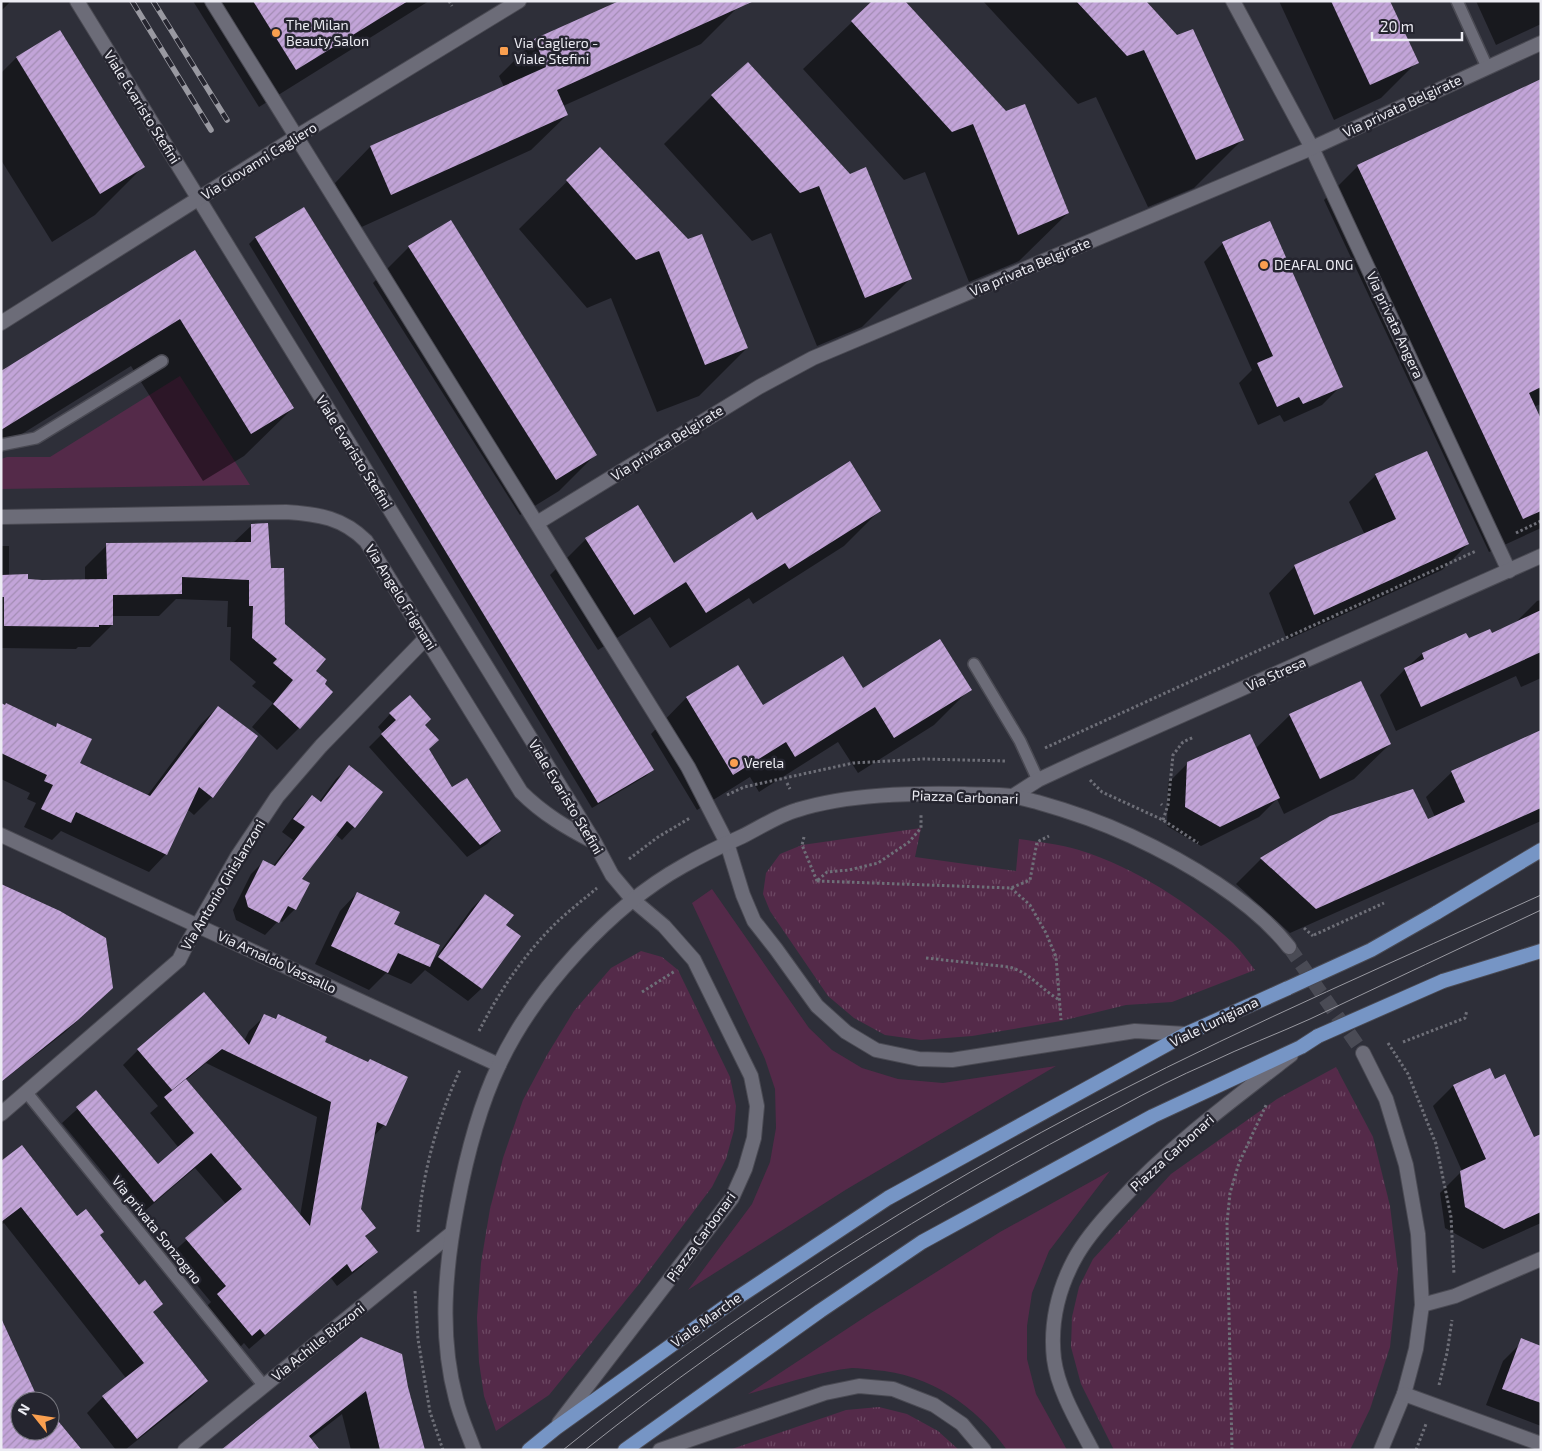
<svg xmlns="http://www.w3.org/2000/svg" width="1542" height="1451" viewBox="0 0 1542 1451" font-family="'Exo 2',sans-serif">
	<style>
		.grass { fill: #542a49 }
		.park { fill: url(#park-tufts) }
		.shadow { fill: #0007; fill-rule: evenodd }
		.building { fill: url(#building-hatch) }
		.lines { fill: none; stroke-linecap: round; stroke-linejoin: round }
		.minor-tunnel { stroke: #4a4b55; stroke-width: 14; stroke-dasharray: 14 7; stroke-linecap: butt }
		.service-casing { stroke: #4a4a53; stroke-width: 14 }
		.minor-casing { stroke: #4a4a53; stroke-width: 16 }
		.primary-casing { stroke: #4a4a53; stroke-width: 16 }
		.path { stroke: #6e6f78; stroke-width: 3; stroke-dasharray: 2.5 2.5; stroke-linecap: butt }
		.service { stroke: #6c6c78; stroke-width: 11 }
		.minor { stroke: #6c6c78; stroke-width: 14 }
		.primary { stroke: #7695c5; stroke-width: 14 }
		.tram { stroke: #9999a1; stroke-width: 1 }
		.rail-casing { stroke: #9999a1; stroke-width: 5.5 }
		.rail { stroke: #25252f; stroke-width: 4; stroke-dasharray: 11; stroke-linecap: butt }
		.primary-bridge-casing { stroke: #4a4a53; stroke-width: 16; stroke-linecap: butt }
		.primary-bridge { stroke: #7695c5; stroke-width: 14 }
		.poi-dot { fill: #fa9f4f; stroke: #25252f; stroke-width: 2 }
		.labels { text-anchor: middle; stroke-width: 5; stroke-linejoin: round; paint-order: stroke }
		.poi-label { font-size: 14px; fill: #ececf3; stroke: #25252f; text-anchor: start }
		.street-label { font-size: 14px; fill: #ececf3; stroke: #25252f }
	</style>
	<defs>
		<pattern id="park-tufts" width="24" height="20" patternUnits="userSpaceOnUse" patternTransform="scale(1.25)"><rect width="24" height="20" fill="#542a49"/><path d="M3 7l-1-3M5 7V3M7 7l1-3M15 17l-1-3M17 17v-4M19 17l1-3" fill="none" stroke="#6d4964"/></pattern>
		<pattern id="building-hatch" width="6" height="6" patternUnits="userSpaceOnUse" patternTransform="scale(1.25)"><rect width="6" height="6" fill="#c2a4d8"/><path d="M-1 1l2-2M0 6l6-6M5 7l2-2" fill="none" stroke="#a38db4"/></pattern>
	</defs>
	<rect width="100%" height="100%" fill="#2e2f39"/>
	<g class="grass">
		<polygon points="180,376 250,485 1,489 1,459 7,457 50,457"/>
		<polygon points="712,889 809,1028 832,1050 862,1068 898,1079 943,1083 1056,1066 847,1189 688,1290 752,1204 770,1162 776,1128 775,1089 765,1059 692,903"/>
		<path d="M1110,1171l-61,80 -17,42 -5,33v33l9,35 31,56h-60c-31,-44 -77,-76 -133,-80 -7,-1 -15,-2 -22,-2 -36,4 -70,17 -104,26l123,-81 129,-81z"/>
	</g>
	<g class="park">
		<path d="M921,828l-6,29 101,14 3,-32c20,3 41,5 60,11 57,18 111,53 154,93 8,8 15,18 22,27l-83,32 -46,3 -65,16 -89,15 -51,4 -36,-5 -31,-17 -26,-22 -58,-85 -7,-17 3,-21 14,-19 22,-9z"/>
		<polygon points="641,951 662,957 678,970 730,1077 736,1106 734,1130 726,1159 712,1187 639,1284 549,1395 496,1431 484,1396 479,1362 477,1318 481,1263 490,1209 503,1158 523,1100 547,1055 574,1011 611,968"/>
		<polygon points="1336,1067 1373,1137 1390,1206 1398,1271 1390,1347 1370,1409 1350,1450 1114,1450 1081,1384 1071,1347 1072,1317 1079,1287 1093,1259 1171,1174 1277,1099"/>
		<polygon points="879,1407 907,1414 938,1431 959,1450 729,1450 846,1410"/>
	</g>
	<g class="shadow">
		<polygon points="1,1 11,1 1,11"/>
		<polygon points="193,1 429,1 259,107"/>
		<polygon points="622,1 737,8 701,44 563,106 567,115 531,150 355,230 335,183 370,147 504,87 499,76 535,40"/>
		<polygon points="874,1 1068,213 1019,261 969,282 925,172 904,180 803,69"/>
		<polygon points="983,1 1144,1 1242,140 1194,188 1148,207 1096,97 1078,104"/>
		<polygon points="1279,1 1389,1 1417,62 1381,98 1334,120"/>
		<polygon points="1476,1 1541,1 1541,24 1496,45"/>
		<polygon points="59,32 143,167 95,215 52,242 1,160 1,73 16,58"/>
		<polygon points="748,64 911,278 862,327 817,346 771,233 752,241 664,144 712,96"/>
		<polygon points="1541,80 1541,404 1534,407 1541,422 1541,528 1489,552 1324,200 1358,166"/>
		<polygon points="600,149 747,348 699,396 657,412 611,298 587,308 519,229"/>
		<polygon points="304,208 652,770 646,776 592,808 249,244 255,238"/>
		<polygon points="1223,243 1341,386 1322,405 1284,422 1280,415 1258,425 1239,383 1252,370 1204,262"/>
		<polygon points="409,247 595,455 559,491 520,515 373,283"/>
		<polygon points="195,252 293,408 244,456 203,481 131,366 1,447 1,373"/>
		<polygon points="1376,475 1468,544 1442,570 1287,640 1269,593 1295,566 1365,535 1349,502"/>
		<polygon points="880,510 844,546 753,604 749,598 670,648 650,617 598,650 550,575 586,539 674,565 757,522"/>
		<polygon points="252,525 270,569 284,624 314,671 299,728 277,750 252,727 273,703 252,686 256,682 230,660 231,627 227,627 228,601 176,599 159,616 112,616 112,625 90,647 78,647 76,649 1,648 1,546 9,546 9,576 27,580 85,581 85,567 107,545 233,543"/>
		<polygon points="1541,600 1541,678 1521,687 1516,676 1396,731 1380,695 1405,669 1422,654 1491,635 1515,623 1537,601"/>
		<polygon points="737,667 763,707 862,690 970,689 934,725 858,773 838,742 759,792 750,777 697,810 651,734 686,698"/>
		<polygon points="1,705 54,727 58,724 78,764 147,796 200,725 218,707 212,797 194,815 187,809 166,854 149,872 61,831 52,840 24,827 36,803 27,799 30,793 1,779"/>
		<polygon points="390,714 424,725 427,750 452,789 500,831 487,844 467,857 369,747 383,733 378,727"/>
		<polygon points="1290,715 1390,744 1354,779 1284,814 1277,799 1259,817 1201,846 1167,826 1168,783 1187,764 1255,749"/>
		<polygon points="1541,732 1541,821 1290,933 1236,884 1261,859 1330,818 1428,821 1435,817 1426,797 1452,772"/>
		<polygon points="349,767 354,827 342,840 335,834 300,879 295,909 282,922 279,920 265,935 236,920 233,910 251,874 264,861 273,866 293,840 282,832 299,809 312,796 319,802 336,779"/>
		<polygon points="357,893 393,924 430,965 472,908 485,895 504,925 519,936 481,989 468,1001 425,970 411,984 386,973 369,990 315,964 340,911"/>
		<polygon points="99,1001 64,1033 1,1082 1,1006"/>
		<path d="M265,1016l9,4 4,-4 45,27 61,82 -11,12 -13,72 14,18 -10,10 12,15 -15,15 -24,19 -6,-8 -82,71 -5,-6 -7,7 -34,-40 8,-8 -40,-48 55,-50 -31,-36 -56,48 -77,-93 34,-31 61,74 22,-18 -29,-35 8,-7 -35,-41 15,-15 106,-9 5,-10zM206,1063l111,54 -17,99 -114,-136z"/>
		<polygon points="1494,1080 1534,1138 1541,1135 1541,1223 1483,1249 1445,1228 1440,1193 1462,1171 1433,1106 1453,1086"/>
		<polygon points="1,1162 76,1218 207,1381 190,1398 125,1450 116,1450 87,1413 103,1397 126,1378 4,1223 1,1225"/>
		<polygon points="361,1338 406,1387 424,1450 351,1450 342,1414 310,1439 223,1450"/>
		<polygon points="1519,1345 1541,1353 1541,1426 1486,1405 1503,1361"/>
	</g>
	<g class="building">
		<polygon points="253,1 408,1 296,70"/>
		<polygon points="619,1 754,1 557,90 568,115 391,195 370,146 546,67 534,39"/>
		<polygon points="872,1 905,1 1006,111 1025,104 1069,213 1018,235 973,124 952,132 851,21"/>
		<polygon points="1076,1 1146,1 1177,35 1193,29 1244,140 1196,160 1144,50 1127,56"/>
		<polygon points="1331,1 1390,1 1419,63 1370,85"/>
		<polygon points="60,30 145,167 100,194 16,57"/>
		<polygon points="748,62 850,174 866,167 912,279 865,298 819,186 800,193 711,95"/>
		<polygon points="1541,79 1541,387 1529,393 1541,419 1541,511 1523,519 1357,165"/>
		<polygon points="600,147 688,239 702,234 748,348 705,365 659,251 636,260 566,180"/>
		<polygon points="304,207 654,770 598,803 255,237"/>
		<polygon points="451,220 597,455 556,480 408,246"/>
		<polygon points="1270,221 1343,387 1303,404 1299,397 1277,407 1257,363 1273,356 1222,242"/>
		<polygon points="195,250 294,408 251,434 180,319 1,430 1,371"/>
		<polygon points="1427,451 1469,544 1314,615 1294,565 1396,519 1375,474"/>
		<polygon points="850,461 881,511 789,569 785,563 706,613 686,582 634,615 585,538 638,505 674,563 752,512 757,520"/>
		<polygon points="268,523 271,568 284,568 285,624 326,659 316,671 327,680 325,684 333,692 300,729 273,704 293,680 273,663 277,659 252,638 253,606 249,606 249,580 182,577 182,594 113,595 113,625 99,625 99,627 4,626 4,597 1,597 1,575 28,574 28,579 42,580 107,579 106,543 251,542 251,524"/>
		<polygon points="1541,610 1541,652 1421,707 1404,668 1424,659 1422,653 1466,633 1469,638 1490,629 1492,633"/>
		<polygon points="940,639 972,690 894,738 875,707 795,757 786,742 733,775 686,697 738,665 763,705 843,656 863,688"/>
		<polygon points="1361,681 1391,744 1320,779 1289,714"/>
		<polygon points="410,695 431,719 425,725 439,740 429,749 452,787 467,778 501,831 480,845 381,734 396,720 389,713"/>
		<polygon points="1,703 5,705 6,703 56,727 57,723 92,739 80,763 150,796 218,706 258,736 213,798 199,787 167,855 76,812 71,823 41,809 53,785 44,781 47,775 1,753"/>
		<polygon points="1541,730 1541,808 1316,909 1260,858 1330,816 1413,789 1428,819 1465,802 1451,771"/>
		<polygon points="1250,734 1280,798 1220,827 1185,807 1187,762"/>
		<polygon points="349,765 383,792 355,828 347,821 302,879 310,883 296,910 288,906 279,923 248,907 245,896 263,860 275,866 305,827 293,819 312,795 321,802"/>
		<polygon points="1,884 60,911 106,938 113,988 78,1020 1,1082"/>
		<polygon points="357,892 400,912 394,924 440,945 430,967 398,953 388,973 331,946"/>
		<polygon points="485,894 514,915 506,925 521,936 482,989 438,957"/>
		<polygon points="204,992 249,1045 264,1014 276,1019 278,1014 327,1037 325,1042 368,1062 370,1059 408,1077 386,1126 377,1122 361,1209 376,1228 365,1236 378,1252 352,1272 347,1264 265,1335 260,1329 252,1336 217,1294 226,1286 185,1238 242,1189 211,1153 154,1202 76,1107 96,1090 158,1164 194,1133 164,1097 186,1079 310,1226 331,1102 222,1049 172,1090 137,1049"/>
		<polygon points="1490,1068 1495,1079 1505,1074 1534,1137 1541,1134 1541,1212 1504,1229 1465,1207 1460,1171 1486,1159 1453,1085"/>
		<polygon points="22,1145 77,1216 86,1209 104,1232 100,1235 139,1285 145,1280 163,1304 153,1312 208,1381 137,1439 102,1396 144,1363 21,1207 1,1222 1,1161"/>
		<polygon points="1,1318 39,1401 20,1401 20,1431 50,1431 50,1418 54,1416 82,1450 1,1450"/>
		<polygon points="361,1337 402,1354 408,1387 425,1450 380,1450 366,1391 309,1436 320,1450 221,1450"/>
		<polygon points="1521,1338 1541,1346 1541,1403 1502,1389"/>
	</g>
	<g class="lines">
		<polyline class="minor-tunnel" points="1289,947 1363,1053"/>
		<defs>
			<g id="service">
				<polyline points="1457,1 1487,67"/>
				<polyline points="1,445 36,438 162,361"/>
				<polyline points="974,664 1020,741 1038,780"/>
				<polyline points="27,1093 264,1386"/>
			</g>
			<g id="minor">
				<polyline points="77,1 595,843 612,875 633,900 664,926 694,960 751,1076 757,1106 754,1138 745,1169 732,1198 559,1423"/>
				<polyline points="212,1 688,767 727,843 743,895 754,921 776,949 817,1006 846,1032 876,1050 919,1059 952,1060 1135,1031 1186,1034"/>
				<polyline points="1233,1 1312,148 1509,571"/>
				<polyline points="1,323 296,137 519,1"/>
				<path d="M1,517l285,-5c33,2 57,6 80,29l155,251c22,22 46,36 73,50"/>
				<polyline points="537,523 759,387 813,358 1312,148 1541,43"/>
				<polyline points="1013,796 1038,780 1081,760 1541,556"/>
				<polyline points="1,835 499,1065"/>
				<polyline points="1363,1053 1386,1099 1406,1165 1418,1234 1422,1305 1416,1349 1404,1394 1381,1450"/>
				<polyline points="1,1114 179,960 187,944 237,857 277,797 321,746 426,638"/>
				<polyline points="1422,1305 1455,1296 1541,1259"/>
				<polyline points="1404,1394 1541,1444"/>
				<polyline points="185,1450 452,1233"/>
				<path d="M474,1450c-6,-17 -14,-34 -18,-51 -17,-63 -11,-130 1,-193 9,-48 21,-97 42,-141 35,-75 112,-159 184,-199 19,-11 40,-21 60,-30 18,-9 36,-21 54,-26 51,-16 114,-17 167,-16 15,1 31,0 47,2 8,1 17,4 26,6 32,9 64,20 94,34 54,25 121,64 158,111"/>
				<polyline points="660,1450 825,1393 859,1386 893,1389 934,1405 962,1424 984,1450"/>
				<path d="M1092,1450c-14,-27 -34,-60 -38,-91 -4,-34 4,-69 20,-99 11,-21 28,-40 44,-57 51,-56 113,-102 173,-148"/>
			</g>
			<g id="primary">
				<polyline points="1436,913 1541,850"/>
				<polyline points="1443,981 1541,951"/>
				<polyline points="529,1450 556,1428 740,1296 888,1198 1186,1034 1288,988"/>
				<polyline points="625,1450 820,1311 922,1242 1153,1116 1301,1047 1318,1036"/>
			</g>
		</defs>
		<use href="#service" class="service-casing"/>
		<use href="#minor" class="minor-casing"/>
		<use href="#primary" class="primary-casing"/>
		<g class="path">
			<polyline points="449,1 452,6"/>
			<polyline points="1516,533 1541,521"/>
			<polyline points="1045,748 1476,551"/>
			<polyline points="1090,780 1102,792 1163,820 1198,843"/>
			<polyline points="787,783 790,789"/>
			<polyline points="727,795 744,787 853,763 923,759 1006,761"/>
			<polyline points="1161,804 1162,805"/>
			<polyline points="1163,820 1168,805 1173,755 1183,742 1194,737"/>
			<polyline points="804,837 802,845 817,881"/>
			<polyline points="629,859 658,837 690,818"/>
			<polyline points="818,880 827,872 849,870 878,863 909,842 921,828 921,815"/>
			<polyline points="817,881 1011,888 1030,880 1037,842 1049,836"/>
			<polyline points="1011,888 1030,905 1046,933 1056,957 1061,1020"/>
			<polyline points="1304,928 1313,936"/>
			<polyline points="1314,935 1384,903"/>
			<path d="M926,958l83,9c20,5 32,22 49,32"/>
			<polyline points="642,992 675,971"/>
			<path d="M479,1031c21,-41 46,-78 79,-110 12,-11 26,-22 39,-33"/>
			<polyline points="1403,1042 1465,1018 1467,1010"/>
			<polyline points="1388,1043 1408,1074 1436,1144 1451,1217 1454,1274"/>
			<path d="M418,1232c3,-55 19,-112 42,-162"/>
			<polyline points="415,1291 418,1339 430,1412 443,1450"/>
			<polyline points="1439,1385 1447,1353 1452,1320"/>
			<polyline points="1232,1450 1227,1223 1230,1193 1239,1163 1267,1103"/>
			<polyline points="1416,1450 1426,1424"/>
		</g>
		<use href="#service" class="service"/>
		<use href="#minor" class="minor"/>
		<use href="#primary" class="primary"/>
		<g class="tram">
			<path d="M563,1450c169,-137 358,-257 551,-356 140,-72 284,-134 427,-199"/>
			<path d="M585,1450c166,-132 346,-245 535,-343 29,-16 59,-31 89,-44 33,-16 68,-29 101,-44 77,-36 154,-73 231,-109"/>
		</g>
		<defs>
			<g id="rail">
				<polyline points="132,1 211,130"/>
				<polyline points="153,1 227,120"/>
			</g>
		</defs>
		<use href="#rail" class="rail-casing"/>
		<use href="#rail" class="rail"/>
		<defs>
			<g id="primary-bridge">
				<polyline points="1288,988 1371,950 1436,913"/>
				<polyline points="1318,1036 1443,981"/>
			</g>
		</defs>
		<use href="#primary-bridge" class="primary-bridge-casing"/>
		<use href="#primary-bridge" class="primary-bridge"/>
	</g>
	<g class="poi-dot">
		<circle cx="276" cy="33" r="5"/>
		<rect x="499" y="46" width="10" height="10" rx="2.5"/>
		<circle cx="1264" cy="265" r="5"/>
		<circle cx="734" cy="763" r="5"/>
	</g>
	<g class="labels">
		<g class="poi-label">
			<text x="286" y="30">The Milan<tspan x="286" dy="16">Beauty Salon</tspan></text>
			<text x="514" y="48">Via Cagliero -<tspan x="514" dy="16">Viale Stefini</tspan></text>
			<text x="1274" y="270">DEAFAL ONG</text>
			<text x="744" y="768">Verela</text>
		</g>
		<g class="street-label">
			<text transform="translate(1402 106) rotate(-25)" y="5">Via privata Belgirate</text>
			<text transform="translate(142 107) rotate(58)" y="5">Viale Evaristo Stefini</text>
			<text transform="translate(259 161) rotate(-32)" y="5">Via Giovanni Cagliero</text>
			<text transform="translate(1030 267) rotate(-23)" y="5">Via privata Belgirate</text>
			<text transform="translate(1395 325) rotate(65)" y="5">Via privata Angera</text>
			<text transform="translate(667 443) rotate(-32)" y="5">Via privata Belgirate</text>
			<text transform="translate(354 452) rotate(58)" y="5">Viale Evaristo Stefini</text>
			<text transform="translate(401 597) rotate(58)" y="5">Via Angelo Frignani</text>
			<text transform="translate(1276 674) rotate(-24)" y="5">Via Stresa</text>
			<text transform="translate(566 797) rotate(59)" y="5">Viale Evaristo Stefini</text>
			<text transform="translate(965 797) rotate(2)" y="5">Piazza Carbonari</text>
			<text transform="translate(223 885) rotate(-59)" y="5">Via Antonio Ghislanzoni</text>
			<text transform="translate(277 962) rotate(25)" y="5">Via Arnaldo Vassallo</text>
			<text transform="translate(1214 1022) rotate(-26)" y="5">Viale Lunigiana</text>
			<text transform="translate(1172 1153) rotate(-42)" y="5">Piazza Carbonari</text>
			<text transform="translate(157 1230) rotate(51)" y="5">Via privata Sonzogno</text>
			<text transform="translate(701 1237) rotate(-54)" y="5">Piazza Carbonari</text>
			<text transform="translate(706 1320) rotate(-36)" y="5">Viale Marche</text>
			<text transform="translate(318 1342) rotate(-39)" y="5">Via Achille Bizzoni</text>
		</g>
	</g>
	<rect width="1542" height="1451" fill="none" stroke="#ececf3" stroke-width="5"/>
	<g transform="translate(35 1416) rotate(300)"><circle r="24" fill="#25252f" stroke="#75757d"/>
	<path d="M0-4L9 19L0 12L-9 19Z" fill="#fa9f4f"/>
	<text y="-8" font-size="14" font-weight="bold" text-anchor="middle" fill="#ececf3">N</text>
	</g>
	<path d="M1372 32v8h90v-8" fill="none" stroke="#ececf3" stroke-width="2.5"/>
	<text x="1380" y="32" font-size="15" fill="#ececf3" stroke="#25252f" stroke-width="4" paint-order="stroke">20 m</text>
</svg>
